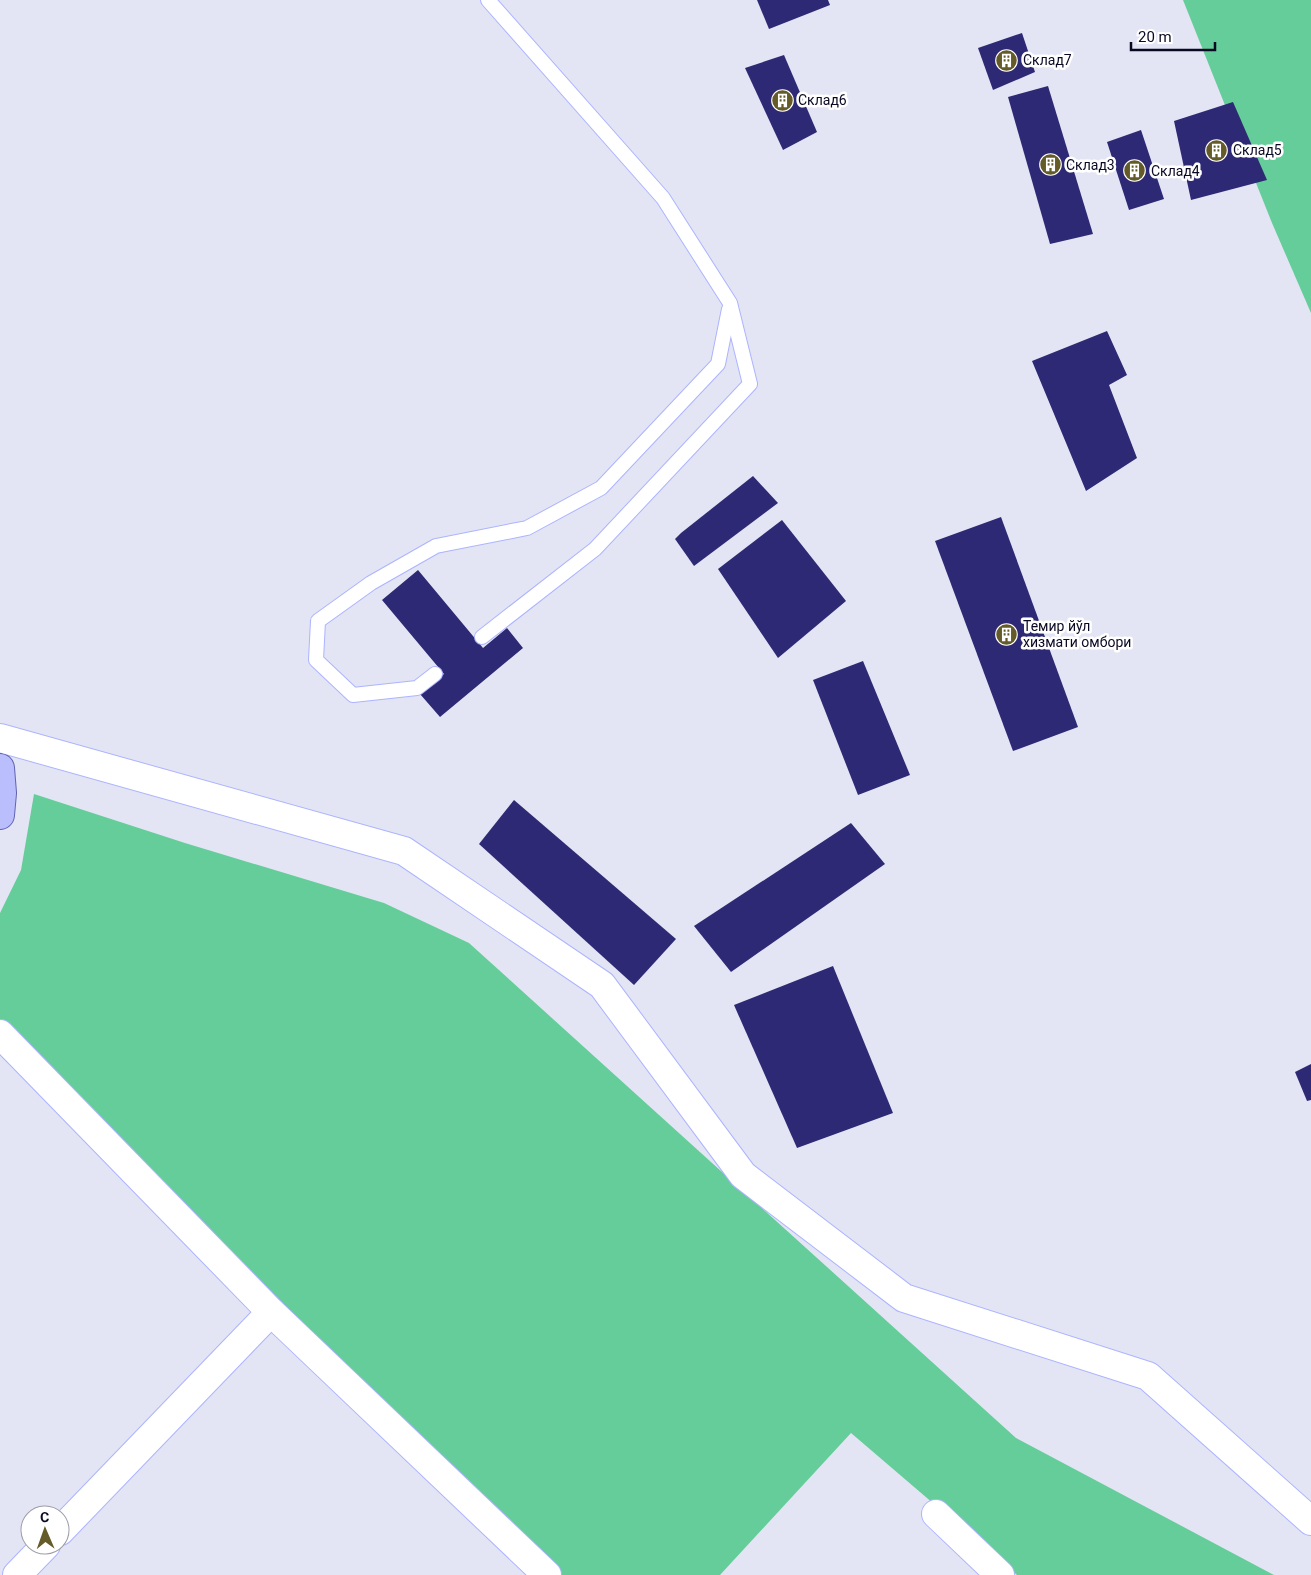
<svg xmlns="http://www.w3.org/2000/svg" width="1311" height="1575" viewBox="0 0 1311 1575" font-family="Roboto,sans-serif">
	<style>
		.forest { fill: #65cd99 }
		.building { fill: #2d2974 }
		.lines { fill: none; stroke-linecap: round; stroke-linejoin: round }
		.lane-casing { stroke: #acb4ff; stroke-width: 16 }
		.street-casing { stroke: #acb4ff; stroke-width: 30 }
		.primary-casing { stroke: #6063b0; stroke-width: 30 }
		.lane { stroke: #fff; stroke-width: 14 }
		.street { stroke: #fff; stroke-width: 28 }
		.primary { stroke: #bbbefd; stroke-width: 28 }
		.labels { text-anchor: middle; stroke-width: 5; stroke-linejoin: round; paint-order: stroke }
		.poi-label { font-size: 14px; fill: #0a0924; stroke: #fff; text-anchor: start }
	</style>
	<rect width="100%" height="100%" fill="#e3e5f5"/>
	<g class="forest">
		<polygon points="1183,0 1311,0 1311,313 1272,223"/>
		<polygon points="34,794 185,843 384,903 469,943 1016,1438 1274,1575 1017,1575 851,1433 720,1575 541,1575 278,1326 0,1055 0,913 21,870"/>
	</g>
	<g class="building">
		<polygon points="757,0 828,0 830,5 769,29"/>
		<polygon points="1022,33 1035,72 993,90 978,48"/>
		<polygon points="784,55 817,132 783,150 745,68"/>
		<polygon points="1048,86 1093,234 1050,244 1008,97"/>
		<polygon points="1233,102 1267,180 1191,200 1174,121"/>
		<polygon points="1141,130 1164,199 1129,210 1107,142"/>
		<polygon points="1107,331 1127,375 1109,385 1137,458 1086,491 1032,361"/>
		<polygon points="753,476 778,503 694,566 675,539 681,533"/>
		<polygon points="1001,517 1078,727 1013,751 935,541"/>
		<polygon points="782,520 846,601 778,658 718,569"/>
		<polygon points="418,570 483,648 507,628 523,648 440,717 420,694 444,674 382,600"/>
		<polygon points="863,661 910,775 858,795 813,680"/>
		<polygon points="514,800 676,939 634,985 479,844"/>
		<polygon points="851,823 885,864 731,972 694,926"/>
		<polygon points="833,966 893,1113 797,1148 734,1005"/>
		<polygon points="1311,1064 1311,1100 1307,1101 1295,1072"/>
	</g>
	<g class="lines">
		<defs>
			<g id="lane">
				<polyline points="482,637 595,549 750,384 730,303 663,198 488,0"/>
				<polyline points="435,674 417,688 353,695 316,660 318,621 371,583 436,546 527,528 601,488 718,364 729,309"/>
			</g>
			<g id="street">
				<polyline points="0,738 404,851 602,985 743,1175 904,1298 1148,1376 1311,1521"/>
				<polyline points="0,1034 271,1312 547,1575"/>
				<polyline points="936,1514 1000,1575"/>
				<polyline points="60,1531 271,1312"/>
				<polyline points="17,1575 46,1545"/>
			</g>
			<polyline id="primary" points="0,768 2,793 0,815"/>
		</defs>
		<use href="#lane" class="lane-casing"/>
		<use href="#street" class="street-casing"/>
		<use href="#primary" class="primary-casing"/>
		<use href="#lane" class="lane"/>
		<use href="#street" class="street"/>
		<use href="#primary" class="primary"/>
	</g>
	<defs>
		<symbol id="building-disc" viewBox="-11 -11 22 22"><circle r="9.5" fill="#645b28" stroke="#fff"/><path d="M-4-6H4V6H1V3H-1V6H-4ZM-2.5-4.3h1.7v1.8h-1.7ZM.8-4.3h1.7v1.8H.8ZM-2.5-1h1.7V.8h-1.7ZM.8-1h1.7V.8H.8Z" fill="#fff"/></symbol>
	</defs>
	<g fill-rule="evenodd">
		<use href="#building-disc" x="994" y="48" width="25" height="25"/>
		<use href="#building-disc" x="770" y="88" width="25" height="25"/>
		<use href="#building-disc" x="1204" y="138" width="25" height="25"/>
		<use href="#building-disc" x="1038" y="152" width="25" height="25"/>
		<use href="#building-disc" x="1122" y="158" width="25" height="25"/>
		<use href="#building-disc" x="994" y="622" width="25" height="25"/>
	</g>
	<g class="labels">
		<g class="poi-label">
			<text x="1023" y="65">Склад7</text>
			<text x="798" y="105">Склад6</text>
			<text x="1233" y="155">Склад5</text>
			<text x="1066" y="170">Склад3</text>
			<text x="1151" y="176">Склад4</text>
			<text x="1023" y="631">Темир йўл<tspan x="1023" dy="16">хизмати омбори</tspan></text>
		</g>
	</g>
	<g transform="translate(45 1530) rotate(358)"><circle r="24" fill="#ffffff" stroke="#9d9da7"/>
	<path d="M0-4L9 19L0 12L-9 19Z" fill="#645b28"/>
	<text y="-8" font-size="14" font-weight="bold" text-anchor="middle" fill="#0a0924">С</text>
	</g>
	<path d="M1131 42v8h84v-8" fill="none" stroke="#0a0924" stroke-width="2.5"/>
	<text x="1138" y="42" font-size="15" fill="#0a0924" stroke="#ffffff" stroke-width="4" paint-order="stroke">20 m</text>
</svg>
